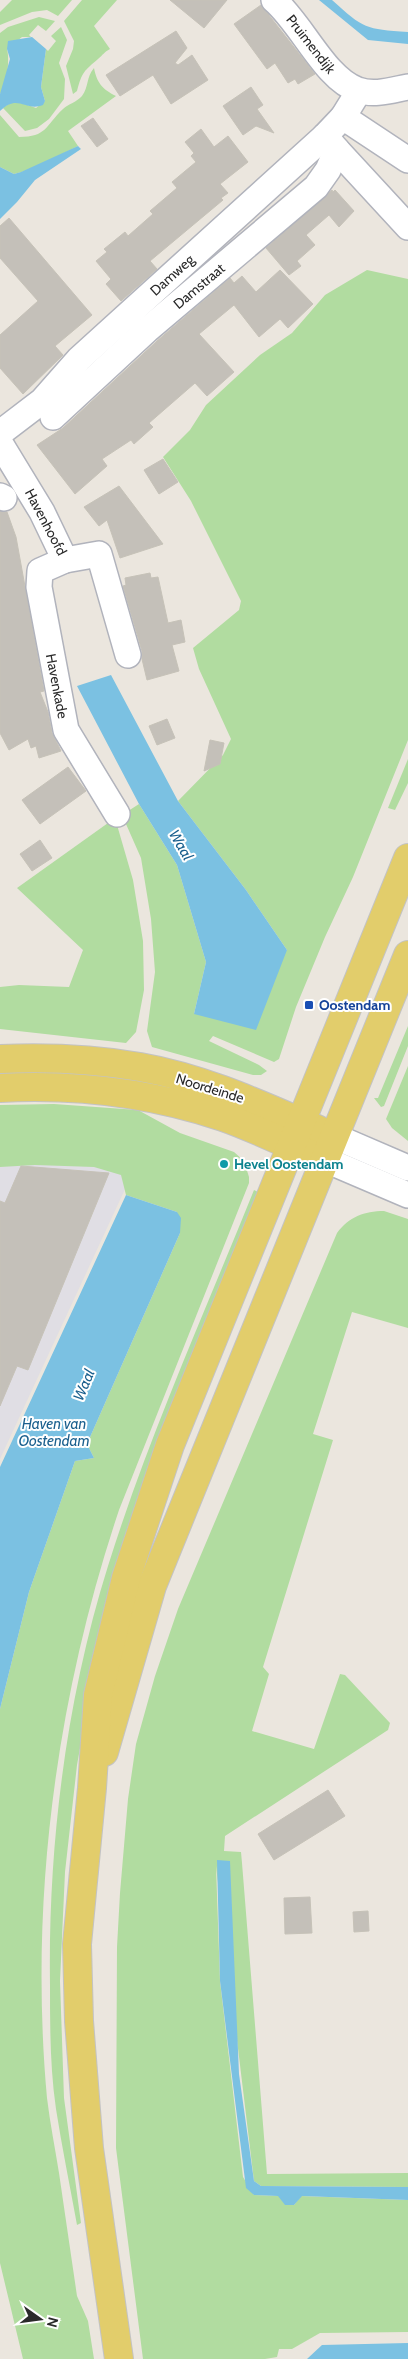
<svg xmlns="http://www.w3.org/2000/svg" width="408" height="2359" viewBox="0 0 408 2359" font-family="Cabin,sans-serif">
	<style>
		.industrial { fill: #e0dee4 }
		.green { fill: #b1dca0 }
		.water { fill: #7bc1e2 }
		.building { fill: #c4c0b9; stroke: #c6c2b8 }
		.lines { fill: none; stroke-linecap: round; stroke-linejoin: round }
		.minor-casing { stroke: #b1b3bc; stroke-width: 28 }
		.major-casing { stroke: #c3c3c3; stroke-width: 30 }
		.minor { stroke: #fff; stroke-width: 25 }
		.major { stroke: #e2cd6b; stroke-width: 28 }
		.transit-dot { fill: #1a4fb4; stroke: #fff; stroke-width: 2 }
		.culture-dot { fill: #0f9aa8; stroke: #fff; stroke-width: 2 }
		.labels { text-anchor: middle; stroke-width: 4; stroke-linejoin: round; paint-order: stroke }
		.street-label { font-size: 14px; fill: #2a2a2a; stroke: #fff }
		.transit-label { font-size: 14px; font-weight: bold; fill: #164399; stroke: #fff; text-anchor: start }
		.culture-label { font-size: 14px; font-weight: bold; fill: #0d838f; stroke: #fff; text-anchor: start }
		.water-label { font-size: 15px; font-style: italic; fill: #1b608e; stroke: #fff }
	</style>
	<rect width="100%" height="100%" fill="#ebe6de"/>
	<polygon class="industrial" points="0,1162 97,1164 132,1174 0,1459"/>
	<g class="green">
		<polygon points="12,0 72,0 58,16 47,10 32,12 0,25 0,12"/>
		<path d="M82,0h35l-23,26 16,23c-6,3 -7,6 -12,10 -14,12 -16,13 -21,32l-4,3 -7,-28 7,-17 1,-8 -10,-20z"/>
		<path d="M39,17l16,4 -9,10 -8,-6 -9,10 2,2h-9l-15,12c3,11 0,36 -7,45v-61l8,-6z"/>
		<path d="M61,27l6,13 -8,23 6,16 -1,20 -15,20 -12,9 -12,3 -22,-23c10,-10 21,-4 33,0l9,-7 -4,-14 5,-38 2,2 8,-10 -5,-5z"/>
		<path d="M94,68c3,15 8,21 22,28l-48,35 10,15 -45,23 -19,5 -14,-7v-52l19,22c28,0 26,-11 44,-28 5,-5 14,-7 19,-13 7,-9 4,-19 12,-28z"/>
		<polygon points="367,270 408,279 408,740 353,877 325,937 296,1007 279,1059 274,1062 213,1036 209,1041 259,1065 267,1071 261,1075 253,1075 152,1047 147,1031 155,972 151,919 141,858 122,815 139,804 177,865 206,962 194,1014 287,950 246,890 178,801 223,755 231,739 199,669 193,648 239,610 241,601 191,501 163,457 190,430 206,405 260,355 292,333 325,295"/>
		<polygon points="408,759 408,783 395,810 388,808"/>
		<polygon points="115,818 133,880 143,941 144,990 136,1032 126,1043 0,1029 0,987 19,985 69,987 83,950 17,888"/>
		<polygon points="408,1026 408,1046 384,1106 381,1107 374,1098 378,1098"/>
		<polygon points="408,1066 408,1141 392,1128 386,1119"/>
		<path d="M54,1104l84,6 42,23 54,19 10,9 5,16v6l-130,327c-63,188 -90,391 -72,588 3,25 8,50 12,75 6,41 12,82 18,123l11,25 6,38h-71l-23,-96v-554l29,-117 46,-131 19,-3 -7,-14 93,-211 -3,-21 -51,-17 -5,-20 -27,-8 -59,-2 -35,2v-62z"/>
		<path d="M254,1190l8,4 -168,476 -17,95 -12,107 -5,109 4,117 17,125 -4,2c-7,-39 -15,-77 -21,-116 -6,-41 -6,-83 -6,-124 -2,-140 16,-285 58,-419 40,-128 96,-252 146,-376z"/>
		<path d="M384,1211l24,8v109l-56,-16 -39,122 20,6 -70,227 6,7 -17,57 62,18 26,-75 5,1 45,48 -2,7 -163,106 -1,15 17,1 1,11 25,311 141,-1v14l-147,-1 -7,-5 -38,-315 4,115 23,196 11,18 25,1 15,9 7,-9 107,4v132l-88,1 -28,16h-13l-2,8 -12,2h-122l-27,-211 1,-201 3,-54 8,-94 8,-55 19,-68 23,-67 159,-376c12,-16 27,-22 47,-22z"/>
	</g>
	<g class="water">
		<path d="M319,0h13c32,29 33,29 76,32v12l-40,-4z"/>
		<path d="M32,37l14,12 -5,38 4,14 -2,4c-18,7 -25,-12 -43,6v-17l10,-35 -3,-10 1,-8z"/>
		<polygon points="78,146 81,149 35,180 17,202 0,219 0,167 14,174 21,172"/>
		<polygon points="111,675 178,801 246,890 287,950 256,1030 194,1014 206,962 177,865 139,804 77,686"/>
		<polygon points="126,1195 177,1212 181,1218 180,1233 87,1444 94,1458 75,1461 29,1592 0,1709 0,1467"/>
		<polygon points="217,1860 230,1861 239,2074 254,2181 261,2186 408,2187 408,2200 302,2196 294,2205 285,2205 278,2196 254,2195 246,2188 220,1981"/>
		<polygon points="408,2343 408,2359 307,2359 322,2345"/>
	</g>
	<g class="building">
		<polygon points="170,0 227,0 204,28"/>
		<polygon points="261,5 315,74 298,84 295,79 288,83 275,63 267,69 234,24"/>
		<polygon points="176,31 187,48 175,63 178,65 192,55 208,80 171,104 153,75 120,96 106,75"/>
		<polygon points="251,87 263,105 257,109 274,133 256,126 243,135 223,106"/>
		<polygon points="93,118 108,139 97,147 81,126"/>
		<polygon points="201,129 214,147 228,136 248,162 220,184 228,193 221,198 223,200 150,261 157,269 121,301 106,284 111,279 96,261 107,252 104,249 125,232 128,236 153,214 150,211 177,188 172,182 196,162 191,156 194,153 185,142"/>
		<polygon points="332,190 333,192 335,190 354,211 339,227 329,215 306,235 315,245 297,261 301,266 289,275 266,248"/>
		<polygon points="9,218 92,315 55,346 63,355 23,394 0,368 0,335 38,301 0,258 0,226"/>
		<polygon points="280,270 313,304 288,328 280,319 259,337 234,305 199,334 234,372 207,396 195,383 149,423 153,427 134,444 131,440 102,459 107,466 75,494 37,445 63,428 157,341 230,278 234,283 242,276 256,292"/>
		<polygon points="163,459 178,482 159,494 144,470"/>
		<polygon points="119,486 163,544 120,558 107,520 99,526 84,507"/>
		<polygon points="0,511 7,512 16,537 44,691 40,692 48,712 52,733 61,751 39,758 36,746 31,748 28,739 9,750 0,733"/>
		<polygon points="150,573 151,578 158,577 168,623 181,620 185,642 172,645 179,671 147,680 142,659 142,651 123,586 126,585 125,578"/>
		<polygon points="167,719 175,738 157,745 149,726"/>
		<polygon points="210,740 224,743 220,764 204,771"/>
		<polygon points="68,767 86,791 40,824 22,800"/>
		<polygon points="40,840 52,858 32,871 20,854"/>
		<polygon points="21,1166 109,1173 28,1370 17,1366 0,1406 0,1201 5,1203"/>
		<polygon points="328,1790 345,1816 274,1860 258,1834"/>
		<polygon points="310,1897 312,1933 285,1934 284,1898"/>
		<polygon points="368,1911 369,1931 354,1932 353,1912"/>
	</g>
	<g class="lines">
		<defs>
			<g id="minor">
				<path d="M274,0c28,24 51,79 84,90 16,6 34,0 50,-3"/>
				<polyline points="343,117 408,160"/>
				<polyline points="337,150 408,227"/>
				<polyline points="53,417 147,330 316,187 328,170 337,150 325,136"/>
				<polyline points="0,433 42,401 79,359 325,136 343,117 359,91"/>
				<polyline points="0,443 42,512 65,560"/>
				<polyline points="0,496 4,498"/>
				<polyline points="117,814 66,730 39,587 40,571 65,560 99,554 128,655"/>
				<polyline points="336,1137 408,1168"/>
				<polyline points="326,1160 408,1195"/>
			</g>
			<g id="major">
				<path d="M0,1059c47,-2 94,0 140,8 63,11 121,38 179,63"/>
				<path d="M0,1088c76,-4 151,5 223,29 29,10 57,24 85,36"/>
				<polyline points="104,1752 152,1586 408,955"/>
				<polyline points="119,2359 89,2148 79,2021 77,1944 92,1788 98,1695 126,1578 170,1445 408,858"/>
			</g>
		</defs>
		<use href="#minor" class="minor-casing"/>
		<use href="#major" class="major-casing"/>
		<use href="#minor" class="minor"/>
		<use href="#major" class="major"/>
	</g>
	<rect class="transit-dot" x="304" y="1000" width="10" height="10" rx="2.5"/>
	<circle class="culture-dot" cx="224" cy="1164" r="5"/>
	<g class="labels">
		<g class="street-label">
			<text transform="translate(311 44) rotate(52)" y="5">Pruimendijk</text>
			<text transform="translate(172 275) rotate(-42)" y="5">Damweg</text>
			<text transform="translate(199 286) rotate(-40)" y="5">Damstraat</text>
			<text transform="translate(46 522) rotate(62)" y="5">Havenhoofd</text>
			<text transform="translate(57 686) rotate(79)" y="5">Havenkade</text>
			<text transform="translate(210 1088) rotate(17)" y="5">Noordeinde</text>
		</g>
		<g class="transit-label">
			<text x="319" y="1010">Oostendam</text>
		</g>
		<g class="culture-label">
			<text x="234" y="1169">Hevel Oostendam</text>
		</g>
		<g class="water-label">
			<text transform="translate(181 845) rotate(60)" y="5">Waal</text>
			<text transform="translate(84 1385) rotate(-67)" y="5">Waal</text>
			<text x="54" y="1429">Haven van<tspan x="54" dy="17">Oostendam</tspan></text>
		</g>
	</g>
	<g transform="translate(40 2319) rotate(104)" stroke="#ffffff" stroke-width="4" paint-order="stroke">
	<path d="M0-4L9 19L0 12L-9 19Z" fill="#2a2a2a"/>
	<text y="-8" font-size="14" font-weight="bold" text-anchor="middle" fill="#2a2a2a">N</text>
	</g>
</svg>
